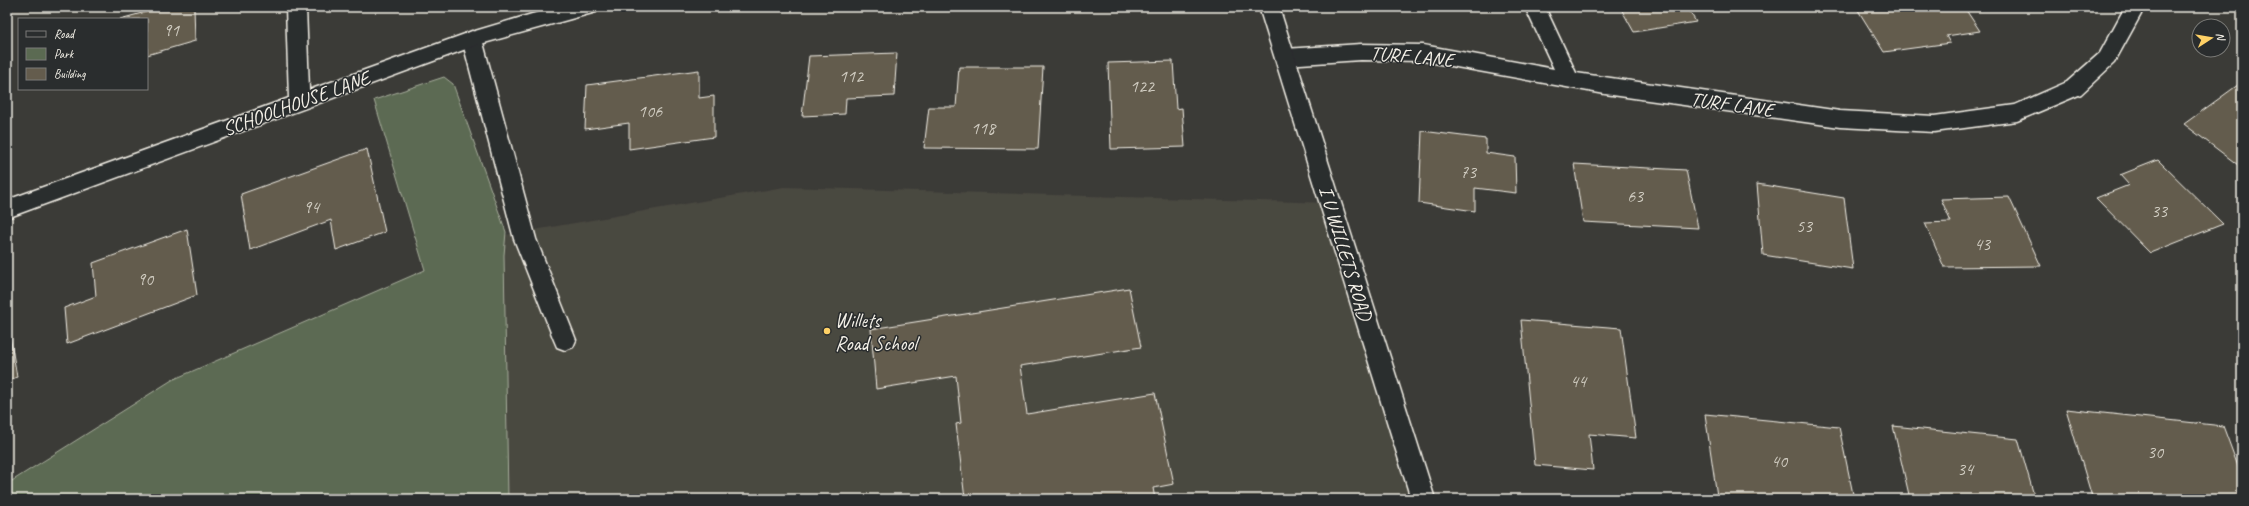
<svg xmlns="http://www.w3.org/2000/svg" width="2249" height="506" viewBox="0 0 2249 506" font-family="Caveat,sans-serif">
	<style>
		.built { fill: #4a4841 }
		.green { fill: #5b6a52; stroke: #a8ae9d }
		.building { fill: #645c4d; stroke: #f4f1e8 }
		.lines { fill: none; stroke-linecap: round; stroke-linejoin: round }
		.service-casing { stroke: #f4f1e8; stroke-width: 3 }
		.minor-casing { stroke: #f4f1e8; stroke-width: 3 }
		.secondary-casing { stroke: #f4f1e8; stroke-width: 3 }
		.service { fill: #2a2d2e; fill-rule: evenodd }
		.minor { fill: #2a2d2e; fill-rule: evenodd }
		.secondary { fill: #2a2d2e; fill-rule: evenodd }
		.poi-dot { fill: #ffd166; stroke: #2a2d2e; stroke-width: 1.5 }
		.labels { text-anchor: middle; stroke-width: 3; stroke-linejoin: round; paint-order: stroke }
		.number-label { font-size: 18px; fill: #d0ccc1 }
		.street-label { font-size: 20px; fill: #f4f1e8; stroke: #2a2d2e }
		.poi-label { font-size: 20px; fill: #f4f1e8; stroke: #2a2d2e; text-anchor: start }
	</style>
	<rect width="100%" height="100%" fill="#3b3b37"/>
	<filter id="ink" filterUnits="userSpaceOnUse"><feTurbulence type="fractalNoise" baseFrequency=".025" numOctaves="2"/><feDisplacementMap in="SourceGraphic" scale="8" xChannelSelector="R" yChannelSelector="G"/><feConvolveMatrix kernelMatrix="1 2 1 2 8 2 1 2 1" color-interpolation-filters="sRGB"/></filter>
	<g filter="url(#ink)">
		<polygon class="built" points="784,187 1331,203 1421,499 7,499 7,484 172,380 505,235"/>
		<polygon class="green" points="444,77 453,84 506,232 504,255 508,499 7,499 7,484 172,380 425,270 374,100"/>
		<g class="building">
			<polygon points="164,7 194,7 195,41 147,55 147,19 120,19"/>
			<polygon points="1620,7 1687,7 1696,22 1634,32"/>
			<polygon points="1856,7 1964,7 1980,31 1946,36 1950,43 1884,52"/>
			<polygon points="897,53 894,96 846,98 845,114 802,116 809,56"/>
			<polygon points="1173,61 1176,109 1182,108 1185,147 1111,149 1108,63"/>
			<polygon points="959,67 1043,67 1038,149 924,148 929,107 956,107"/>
			<polygon points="699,70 699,98 714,96 714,137 629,149 629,123 585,129 587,85"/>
			<polygon points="2242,82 2242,168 2184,124"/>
			<polygon points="1422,131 1486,139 1486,153 1515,157 1516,193 1475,188 1475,211 1419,203"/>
			<polygon points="367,149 385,232 336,250 331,220 250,250 241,194"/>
			<polygon points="2158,160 2223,224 2150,253 2096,198 2129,185 2120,175"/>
			<polygon points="1574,164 1686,170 1698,228 1583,222"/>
			<polygon points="1757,184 1844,198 1853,269 1763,255"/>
			<polygon points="2009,197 2041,266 1944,267 1925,223 1951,222 1941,199"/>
			<polygon points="187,229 197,295 67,344 64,308 96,296 93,263"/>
			<polygon points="1129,288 1141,347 1020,366 1027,414 1155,393 1174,484 1153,488 1155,499 965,499 956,424 961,423 956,376 876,389 871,329"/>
			<polygon points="7,318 17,377 7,381"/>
			<polygon points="1521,320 1621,328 1636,438 1589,434 1593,470 1535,465"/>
			<polygon points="2066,409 2223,426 2242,477 2242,499 2111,499 2092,497"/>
			<polygon points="1705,414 1839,427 1854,499 1748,499 1717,496"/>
			<polygon points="1893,426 2018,439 2035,499 1910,499"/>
		</g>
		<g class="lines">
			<defs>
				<polygon id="service" points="472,31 479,34 482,39 536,239 576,340 573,347 565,350 557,347 554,340 514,239 462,39 465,34"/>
				<g id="minor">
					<polygon points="286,7 306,7 309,90 465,34 532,14 559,7 599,7 596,12 477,45 7,218 7,200 289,98"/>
					<polygon points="1525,7 1545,7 1576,73 1840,111 1934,116 2015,105 2067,82 2100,53 2125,7 2145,7 2114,63 2081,94 2017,121 1934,132 1840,127 1605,94 1423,61 1361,60 1285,65 1278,62 1275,57 1278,52 1285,49 1361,44 1423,45 1554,69"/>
				</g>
				<polygon id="secondary" points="1259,7 1279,7 1435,499 1411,499"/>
			</defs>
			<use href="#service" class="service-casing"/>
			<use href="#minor" class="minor-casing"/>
			<use href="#secondary" class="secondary-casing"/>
			<use href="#service" class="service"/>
			<use href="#minor" class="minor"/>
			<use href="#secondary" class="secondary"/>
		</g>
	</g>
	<circle class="poi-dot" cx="827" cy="331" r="4"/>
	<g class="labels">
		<g class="number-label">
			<text x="171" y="36">91</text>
			<text x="851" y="82">112</text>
			<text x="1142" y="92">122</text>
			<text x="650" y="117">106</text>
			<text x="983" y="134">118</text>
			<text x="1468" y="178">73</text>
			<text x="1635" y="202">63</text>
			<text x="311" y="213">94</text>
			<text x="2159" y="217">33</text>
			<text x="1804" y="232">53</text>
			<text x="1982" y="250">43</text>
			<text x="145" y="285">90</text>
			<text x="1578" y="387">44</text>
			<text x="2155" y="458">30</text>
			<text x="1779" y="467">40</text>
			<text x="1965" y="475">34</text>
		</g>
		<g class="street-label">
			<text transform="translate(1412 56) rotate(5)" y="7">TURF LANE</text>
			<text transform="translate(296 103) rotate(-20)" y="7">SCHOOLHOUSE LANE</text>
			<text transform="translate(1732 104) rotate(8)" y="7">TURF LANE</text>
			<text transform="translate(1346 253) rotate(73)" y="7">I U WILLETS ROAD</text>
		</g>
		<g class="poi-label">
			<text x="835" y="327">Willets<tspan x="835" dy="23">Road School</tspan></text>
		</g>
	</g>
	<rect width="2249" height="506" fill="none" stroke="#2a2d2e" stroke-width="24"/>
	<rect x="12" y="12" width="2225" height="482" fill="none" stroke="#f4f1e8" stroke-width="1.5" filter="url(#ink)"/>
	<rect x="18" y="18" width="130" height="72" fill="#2a2d2e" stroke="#7b7b78"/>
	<rect x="26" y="31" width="20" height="6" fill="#2a2d2e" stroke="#7b7b78"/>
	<text x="54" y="38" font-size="12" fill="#f4f1e8">Road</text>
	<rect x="26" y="48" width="20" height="12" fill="#5b6a52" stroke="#7b7b78"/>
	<text x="54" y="58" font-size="12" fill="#f4f1e8">Park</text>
	<rect x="26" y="68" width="20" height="12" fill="#645c4d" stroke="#7b7b78"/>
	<text x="54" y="78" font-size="12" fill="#f4f1e8">Building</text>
	<g transform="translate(2211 38) rotate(78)"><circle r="19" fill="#2a2d2e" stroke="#7b7b78"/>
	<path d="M0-3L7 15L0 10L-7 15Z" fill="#ffd166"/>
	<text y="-6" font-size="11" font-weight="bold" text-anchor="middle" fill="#f4f1e8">N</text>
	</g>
</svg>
